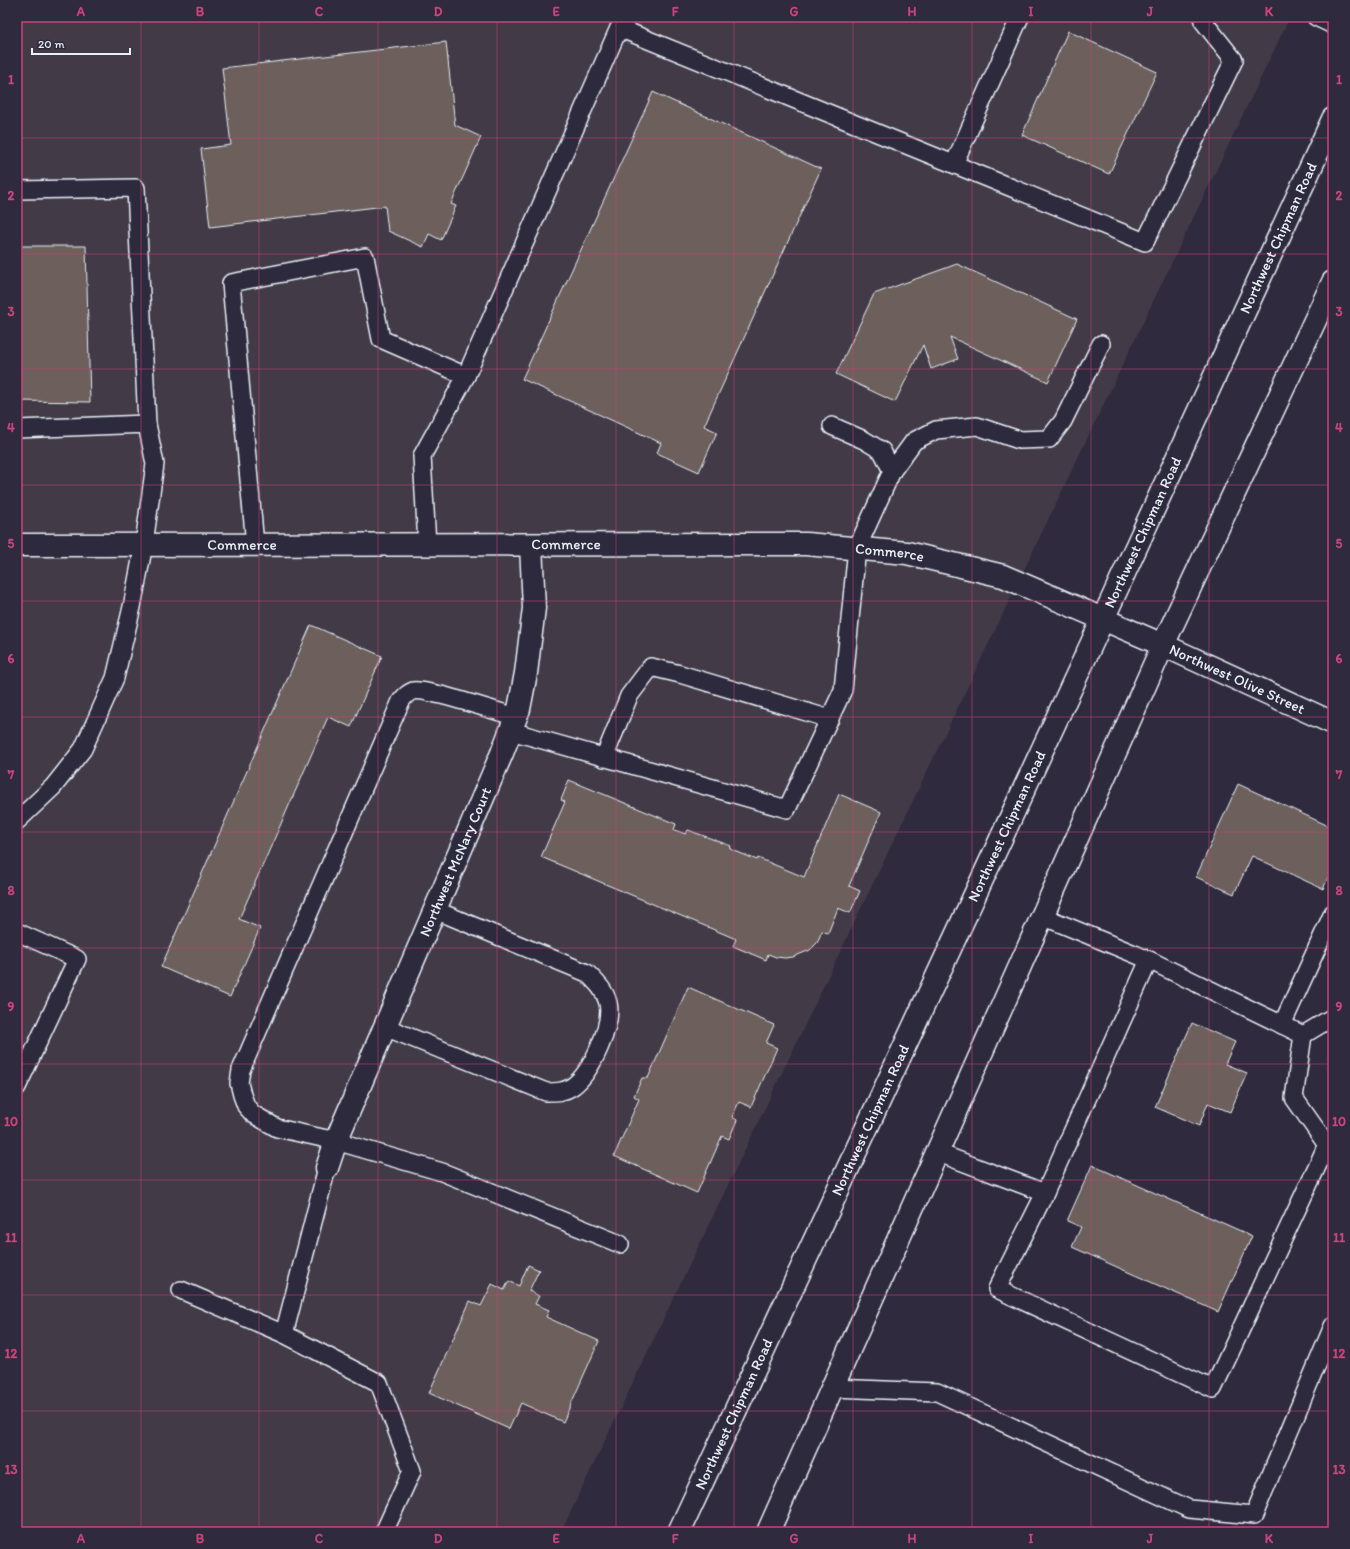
<svg xmlns="http://www.w3.org/2000/svg" width="1350" height="1549" viewBox="0 0 1350 1549" font-family="Itim,sans-serif">
	<style>
		.built { fill: #423a46 }
		.building { fill: #6d605b; stroke: #e8f1f8 }
		.lines { fill: none; stroke-linecap: round; stroke-linejoin: round }
		.service-casing { stroke: #e8f1f8; stroke-width: 20 }
		.minor-casing { stroke: #e8f1f8; stroke-width: 25 }
		.secondary-casing { stroke: #e8f1f8; stroke-width: 25 }
		.service { stroke: #2f2a3d; stroke-width: 17 }
		.minor { stroke: #2f2a3d; stroke-width: 22 }
		.secondary { stroke: #2f2a3d; stroke-width: 22 }
		.grid { fill: none; stroke: #ca437a; stroke-width: 1; stroke-opacity: 0.55 }
		.labels { text-anchor: middle; stroke-width: 4; stroke-linejoin: round; paint-order: stroke }
		.street-label { font-size: 15px; fill: #e8f1f8; stroke: #2f2a3d }
		.neatline { fill: none; stroke: #ca437a; stroke-width: 1.5 }
		.grid-label { font-size: 13px; text-anchor: middle; font-weight: bold; fill: #ca437a }
	</style>
	<rect width="100%" height="100%" fill="#2f2a3d"/>
	<filter id="ink" filterUnits="userSpaceOnUse"><feTurbulence type="fractalNoise" baseFrequency=".025" numOctaves="2"/><feDisplacementMap in="SourceGraphic" scale="8" xChannelSelector="R" yChannelSelector="G"/><feConvolveMatrix kernelMatrix="1 2 1 2 8 2 1 2 1" color-interpolation-filters="sRGB"/></filter>
	<g filter="url(#ink)">
		<polygon class="built" points="17,17 1290,17 561,1532 17,1532"/>
		<g class="building">
			<polygon points="1068,31 1157,72 1109,174 1022,135"/>
			<polygon points="446,42 455,125 481,137 451,204 456,206 441,240 429,234 423,247 388,231 385,206 210,227 201,149 231,145 222,68"/>
			<polygon points="653,92 821,169 704,426 717,432 699,472 657,453 661,443 522,379"/>
			<polygon points="17,246 86,246 90,402 17,401"/>
			<polygon points="957,264 1077,319 1048,382 950,337 958,359 931,369 923,345 895,402 836,374 874,294"/>
			<polygon points="311,625 382,656 351,727 328,717 239,919 260,928 230,997 161,967"/>
			<polygon points="569,780 676,824 674,830 686,834 688,830 723,843 731,846 730,849 757,860 758,858 804,877 839,794 881,812 849,886 860,891 850,913 838,908 828,933 822,931 817,943 810,950 793,957 785,958 776,957 768,954 766,960 733,946 736,939 541,857 565,802 561,800"/>
			<polygon points="1238,784 1333,828 1333,866 1323,889 1252,856 1234,894 1196,877"/>
			<polygon points="688,987 774,1025 766,1043 777,1048 751,1107 739,1102 732,1117 737,1120 729,1139 722,1136 697,1193 614,1156 639,1099 634,1096 642,1078 648,1078"/>
			<polygon points="1192,1023 1235,1042 1225,1064 1247,1073 1230,1112 1208,1103 1199,1126 1155,1107"/>
			<polygon points="1092,1165 1252,1236 1218,1312 1072,1247 1081,1227 1067,1221"/>
			<polygon points="528,1265 539,1270 529,1291 539,1296 535,1304 549,1310 546,1317 599,1341 563,1422 521,1403 509,1429 429,1393 470,1301 481,1306 492,1284 504,1290 509,1281 519,1286"/>
		</g>
		<g class="lines">
			<defs>
				<g id="service">
					<polyline points="1316,17 1333,25"/>
					<polyline points="954,164 1020,17"/>
					<polyline points="17,190 136,188 147,424"/>
					<polyline points="466,376 619,28 1145,242 1234,60 1203,21 1205,17"/>
					<polyline points="832,426 864,440 882,451 892,471"/>
					<polyline points="17,429 147,424 155,464 144,544 132,607 115,678 83,749 53,787 17,821"/>
					<polyline points="255,545 231,283 365,257 381,339 466,376 422,456 427,545"/>
					<path d="M516,717c-17,-5 -91,-29 -103,-26 -6,2 -9,6 -12,10l-160,369 -2,13 3,12 4,11 7,8 24,14 59,13 106,31 178,72"/>
					<polyline points="511,731 787,809 843,690 857,548 892,471 914,441 936,430 977,426 1019,440 1049,439 1063,421 1101,344"/>
					<polyline points="604,758 629,696 651,667 680,674 830,719"/>
					<polyline points="1042,916 1149,960 1045,1193"/>
					<polyline points="17,932 77,959 17,1087"/>
					<polyline points="1149,960 1303,1035"/>
					<polyline points="1282,1025 1333,913"/>
					<path d="M385,1027l161,65c10,0 19,0 27,-6 18,-13 40,-61 35,-83 -3,-13 -12,-21 -21,-30l-152,-63"/>
					<polyline points="936,1152 1045,1193 997,1289 1213,1389 1327,1145 1294,1098 1303,1035 1333,1017"/>
					<polyline points="181,1290 284,1334 379,1383 412,1471 384,1532"/>
					<polyline points="284,1334 327,1168"/>
					<polyline points="832,1388 937,1392 1189,1509 1254,1515 1333,1326"/>
				</g>
				<g id="minor">
					<path id="s1" d="M17,545l789,-1 101,9 96,23 160,69 170,78"/>
					<path id="s2" d="M327,1168l9,-27 166,-388 17,-44 7,-36 8,-65 -3,-63"/>
				</g>
				<g id="secondary">
					<path id="s3" d="M679,1532l424,-913 230,-500"/>
					<polyline points="768,1532 1163,645 1333,282"/>
				</g>
			</defs>
			<use href="#service" class="service-casing"/>
			<use href="#minor" class="minor-casing"/>
			<use href="#secondary" class="secondary-casing"/>
			<use href="#service" class="service"/>
			<use href="#minor" class="minor"/>
			<use href="#secondary" class="secondary"/>
		</g>
	</g>
	<path class="grid" d="M141,17v1515M259,17v1515M378,17v1515M497,17v1515M616,17v1515M734,17v1515M853,17v1515M972,17v1515M1091,17v1515M1209,17v1515M17,138h1316M17,254h1316M17,369h1316M17,485h1316M17,601h1316M17,717h1316M17,832h1316M17,948h1316M17,1064h1316M17,1180h1316M17,1295h1316M17,1411h1316"/>
	<g class="labels">
		<g class="street-label">
			<text dy="5" stroke="none"><textPath href="#s3" startOffset="1426">Northwest Chipman Road</textPath></text>
			<text dy="5" stroke="none"><textPath href="#s3" startOffset="1102">Northwest Chipman Road</textPath></text>
			<text dy="5" stroke="none"><textPath href="#s1" startOffset="225">Commerce</textPath></text>
			<text dy="5" stroke="none"><textPath href="#s1" startOffset="549">Commerce</textPath></text>
			<text dy="5" stroke="none"><textPath href="#s1" startOffset="873">Commerce</textPath></text>
			<text dy="5" stroke="none"><textPath href="#s1" startOffset="1245">Northwest Olive Street</textPath></text>
			<text dy="5" stroke="none"><textPath href="#s3" startOffset="778">Northwest Chipman Road</textPath></text>
			<text dy="5" stroke="none"><textPath href="#s2" startOffset="332">Northwest McNary Court</textPath></text>
			<text dy="5" stroke="none"><textPath href="#s3" startOffset="454">Northwest Chipman Road</textPath></text>
			<text dy="5" stroke="none"><textPath href="#s3" startOffset="130">Northwest Chipman Road</textPath></text>
		</g>
	</g>
	<rect width="1350" height="1549" fill="none" stroke="#2f2a3d" stroke-width="44"/>
	<path d="M32 48v6h98v-6" fill="none" stroke="#e8f1f8" stroke-width="2"/>
	<text x="38" y="48" font-size="12" fill="#e8f1f8" stroke="#2f2a3d" stroke-width="3" paint-order="stroke">20 m</text>
	<rect x="22" y="22" width="1306" height="1505" class="neatline"/>
	<g class="grid-label">
		<text x="81" y="16">A</text>
		<text x="200" y="16">B</text>
		<text x="319" y="16">C</text>
		<text x="438" y="16">D</text>
		<text x="556" y="16">E</text>
		<text x="675" y="16">F</text>
		<text x="794" y="16">G</text>
		<text x="912" y="16">H</text>
		<text x="1031" y="16">I</text>
		<text x="1150" y="16">J</text>
		<text x="1269" y="16">K</text>
		<text x="11" y="84">1</text>
		<text x="1339" y="84">1</text>
		<text x="11" y="200">2</text>
		<text x="1339" y="200">2</text>
		<text x="11" y="316">3</text>
		<text x="1339" y="316">3</text>
		<text x="11" y="432">4</text>
		<text x="1339" y="432">4</text>
		<text x="11" y="548">5</text>
		<text x="1339" y="548">5</text>
		<text x="11" y="663">6</text>
		<text x="1339" y="663">6</text>
		<text x="11" y="779">7</text>
		<text x="1339" y="779">7</text>
		<text x="11" y="895">8</text>
		<text x="1339" y="895">8</text>
		<text x="11" y="1011">9</text>
		<text x="1339" y="1011">9</text>
		<text x="11" y="1126">10</text>
		<text x="1339" y="1126">10</text>
		<text x="11" y="1242">11</text>
		<text x="1339" y="1242">11</text>
		<text x="11" y="1358">12</text>
		<text x="1339" y="1358">12</text>
		<text x="11" y="1474">13</text>
		<text x="1339" y="1474">13</text>
		<text x="81" y="1543">A</text>
		<text x="200" y="1543">B</text>
		<text x="319" y="1543">C</text>
		<text x="438" y="1543">D</text>
		<text x="556" y="1543">E</text>
		<text x="675" y="1543">F</text>
		<text x="794" y="1543">G</text>
		<text x="912" y="1543">H</text>
		<text x="1031" y="1543">I</text>
		<text x="1150" y="1543">J</text>
		<text x="1269" y="1543">K</text>
	</g>
</svg>
